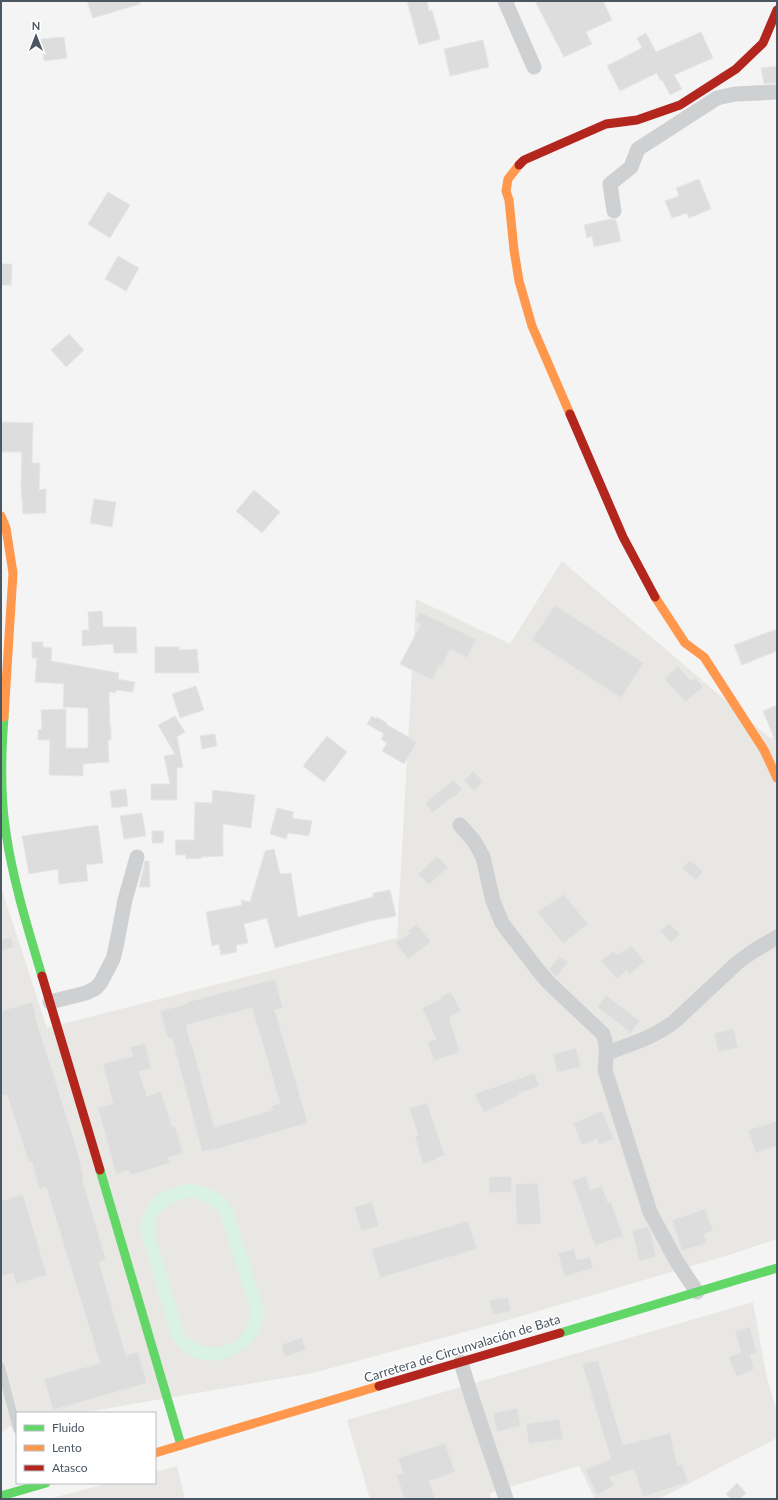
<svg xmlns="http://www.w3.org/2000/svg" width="778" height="1500" viewBox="0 0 778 1500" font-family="Lato,sans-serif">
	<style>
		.commercial { fill: #e8e7e3 }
		.green { fill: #d9f2e3; fill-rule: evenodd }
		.building { fill: #ddddde; stroke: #e5e6e7; fill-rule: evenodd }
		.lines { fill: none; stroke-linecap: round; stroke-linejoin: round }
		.lane { stroke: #ced0d2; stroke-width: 8 }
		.street { stroke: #ced0d2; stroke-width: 15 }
		.fast { stroke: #63d668; stroke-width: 9 }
		.slow { stroke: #ff974d; stroke-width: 9 }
		.jam { stroke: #b3261e; stroke-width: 9 }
		.labels { text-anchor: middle; stroke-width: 3; stroke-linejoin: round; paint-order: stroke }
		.street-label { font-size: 13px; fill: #4a5661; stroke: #fff }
	</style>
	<rect width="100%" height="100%" fill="#f4f4f4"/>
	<g class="commercial">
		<polygon points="562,561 770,738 777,735 777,1239 729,1255 501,1322 313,1373 81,1413 17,1413 17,1426 9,1427 1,1433 1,887 47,1028 397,938 416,599 510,644"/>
		<polygon points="753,1302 767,1379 777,1411 777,1438 659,1499 595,1499 579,1466 490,1493 491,1499 370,1499 347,1420"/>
		<polygon points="177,1466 185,1499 48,1499 110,1483 155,1483 155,1472"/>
	</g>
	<path class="green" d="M186,1184l18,2 16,8 13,14 31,103c-1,5 -2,11 -3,15 -8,25 -38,39 -62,33 -11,-3 -20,-12 -27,-20l-32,-108c6,-32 15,-39 46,-47zM191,1197l17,6 12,10 31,100 -6,16 -9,13 -19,6 -17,-2 -15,-11 -31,-102 2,-16 15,-14z"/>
	<g class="building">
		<polygon points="87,1 140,1 140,4 93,18"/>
		<polygon points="407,1 427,1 429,11 432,10 440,39 419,45"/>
		<polygon points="535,1 603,1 612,20 586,32 592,44 564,57"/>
		<polygon points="701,32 713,58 674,75 682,89 670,95 662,80 660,81 657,73 620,91 607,66 642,48 637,38 646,33 656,52"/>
		<polygon points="64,37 67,58 44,61 41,39"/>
		<polygon points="483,40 489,67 450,76 444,49"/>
		<polygon points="777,66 777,83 764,84 761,68"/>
		<polygon points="699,179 711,209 689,218 687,213 672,218 665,201 679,196 676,188"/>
		<polygon points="108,192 130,205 110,238 88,224"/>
		<polygon points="610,219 616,220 621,241 594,247 592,236 587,238 584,225"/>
		<polygon points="118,256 139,268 126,291 105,279"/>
		<polygon points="1,264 12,264 11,285 1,285"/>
		<polygon points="69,334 84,350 66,367 51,350"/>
		<polygon points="1,422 33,423 32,463 40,463 39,490 46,489 46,513 23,514 21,486 22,452 1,452"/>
		<polygon points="254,490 280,512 262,533 236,511"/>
		<polygon points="94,499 116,502 112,527 90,523"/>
		<polygon points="555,605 644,663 621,698 532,640"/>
		<polygon points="102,611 103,627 136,627 137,653 114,653 113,644 82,646 82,630 89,630 88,612"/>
		<polygon points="420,612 476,639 467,658 450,649 442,666 440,665 432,680 400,664 421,624 415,621"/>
		<polygon points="777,629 777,651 742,665 734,645"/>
		<polygon points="32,642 43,642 43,647 52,648 51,661 119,673 118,679 135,682 133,692 116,690 116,693 109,692 110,727 111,727 111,740 108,740 109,762 83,764 83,776 49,775 50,740 38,740 38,730 42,729 41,710 66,709 66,748 88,748 88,708 63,707 64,684 35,682 37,658 32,658"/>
		<polygon points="155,647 179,647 179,650 197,649 199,673 155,673"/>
		<polygon points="678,666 691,681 695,678 703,687 685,702 664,678"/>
		<polygon points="196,686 204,710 180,718 172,694"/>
		<polygon points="777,705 777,745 763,711"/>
		<polygon points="175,716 185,732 177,737 183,767 177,768 177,800 151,800 151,784 170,784 164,756 175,754 158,725"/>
		<polygon points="372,716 376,719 377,717 387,723 386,724 417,742 404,764 382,751 387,743 381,739 384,734 367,724"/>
		<polygon points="215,734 217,746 202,749 200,736"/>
		<polygon points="327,736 347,752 324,782 303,766"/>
		<polygon points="473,771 483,781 474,791 464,781"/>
		<polygon points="453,780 462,789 455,797 454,796 432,813 425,803"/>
		<polygon points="126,789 128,806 112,808 110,791"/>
		<polygon points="213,790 255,795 251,828 223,824 223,856 202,857 202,858 186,859 186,855 176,855 175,840 194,840 195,802 212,803"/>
		<polygon points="277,808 294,812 292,818 312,821 309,836 288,833 286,839 270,834"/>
		<polygon points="142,813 146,836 124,839 120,816"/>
		<polygon points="98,825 103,863 86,865 88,881 59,884 58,869 29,874 22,836"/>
		<polygon points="152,831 164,831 163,843 152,843"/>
		<polygon points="274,849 280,874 291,873 298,917 373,897 373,893 390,890 396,916 370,921 275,948 267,918 244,924 248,943 236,945 237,952 221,955 219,944 212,946 206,912 242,905 241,900 250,902 265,851"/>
		<polygon points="437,856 448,867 429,885 418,874"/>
		<polygon points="690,860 703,872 695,880 682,868"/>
		<polygon points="145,861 149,861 150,887 139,887"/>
		<polygon points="564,894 588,924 563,944 537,912"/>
		<polygon points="669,923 680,934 671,943 660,931"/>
		<polygon points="417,924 431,942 408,959 395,943 410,933 408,931"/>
		<polygon points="11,937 14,947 1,951 1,940"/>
		<polygon points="631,946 645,961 629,975 626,971 617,979 601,961 613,951 617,955"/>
		<polygon points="559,956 568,962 556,977 549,969"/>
		<path d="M275,979l8,29 -8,2 33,113 -87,25 -19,4 -30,-114 -4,1 -8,-28 27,-7v-2zM252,1008l28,95 -9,3 2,4 -59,17 -22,-83 -1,1 -5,-20z"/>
		<polygon points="451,992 461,1011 449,1018 460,1052 434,1061 427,1042 436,1039 422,1008 441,999 440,997"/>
		<polygon points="606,995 640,1021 631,1033 597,1007"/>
		<polygon points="32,1002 36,1015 35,1016 77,1149 84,1177 82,1178 106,1260 99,1262 126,1355 138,1352 147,1383 53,1410 44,1379 100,1363 46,1187 39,1189 32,1162 29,1163 7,1095 1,1096 1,1011"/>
		<polygon points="734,1029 738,1048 718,1052 714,1033"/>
		<polygon points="145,1043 151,1068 139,1072 147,1096 161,1091 172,1127 175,1126 183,1153 168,1158 170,1163 131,1175 129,1170 116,1174 98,1108 113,1104 103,1064 133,1056 130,1047"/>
		<polygon points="576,1048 581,1067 557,1072 553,1054"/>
		<polygon points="535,1073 539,1086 517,1094 518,1096 484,1113 474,1094"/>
		<polygon points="427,1103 445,1156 436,1158 436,1160 423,1164 415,1136 418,1135 409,1108"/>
		<polygon points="602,1111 614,1139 599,1145 597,1139 582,1145 573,1123"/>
		<polygon points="777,1121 777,1146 756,1153 748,1130"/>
		<polygon points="511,1176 512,1192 489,1193 489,1177"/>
		<polygon points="586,1176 590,1190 602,1186 608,1203 611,1202 623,1236 595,1246 572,1181"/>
		<polygon points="538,1183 541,1224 517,1225 515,1184"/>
		<polygon points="23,1194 47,1275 16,1284 13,1273 1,1277 1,1201"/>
		<polygon points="372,1202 379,1226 361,1231 354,1207"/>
		<polygon points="705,1209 713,1231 704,1234 707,1243 682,1251 672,1220"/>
		<polygon points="468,1221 477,1249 380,1278 371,1249"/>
		<polygon points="648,1227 651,1232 656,1257 639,1261 632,1230"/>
		<polygon points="574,1249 577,1260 590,1257 593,1268 564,1277 558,1253"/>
		<polygon points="508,1297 511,1311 493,1315 489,1300"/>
		<polygon points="750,1327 757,1353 750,1355 754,1369 737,1377 728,1357 741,1352 735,1331"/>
		<polygon points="302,1337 306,1350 285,1357 281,1345"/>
		<polygon points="598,1360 623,1445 670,1433 678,1466 682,1464 688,1482 643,1497 634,1469 610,1477 614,1486 597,1495 585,1470 611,1459 582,1364"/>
		<polygon points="517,1408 521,1426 497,1432 493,1413"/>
		<polygon points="559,1419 563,1439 529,1444 526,1424"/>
		<polygon points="445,1443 455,1472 429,1481 435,1499 404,1499 397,1475 403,1473 398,1458"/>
		<polygon points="737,1483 746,1493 740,1499 731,1499 726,1494"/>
	</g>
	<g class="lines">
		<polyline class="lane" points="1,1367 17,1429"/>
		<g class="street">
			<polyline points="505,1 534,67"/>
			<polyline points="614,211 610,184 631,167 638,149 717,98 735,94 777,92"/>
			<path d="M460,825l14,16 9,16 10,44 9,22 35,46 12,14 54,51c5,12 3,23 2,36l45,142 27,50 20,30"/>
			<polyline points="50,1002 86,993 96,988 101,982 113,959 116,947 125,900 137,857"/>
			<path d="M607,1053c24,-9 48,-16 68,-32l62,-58 15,-11 25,-15"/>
			<path d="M461,1362c13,46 30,91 45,137"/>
		</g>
		<g class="fast">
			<path d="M4,717c-3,39 -4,78 2,116 7,48 22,96 36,143"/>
			<polyline points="100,1170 181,1445"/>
			<polyline points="560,1333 777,1268"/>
			<polyline points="1,1496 46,1483"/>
		</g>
		<g class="slow">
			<polyline points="519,165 508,179 506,191 509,200 514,250 519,281 532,326 570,414"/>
			<polyline points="1,516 6,528 13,573 4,717"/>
			<polyline points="655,597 685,643 704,657 764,750 777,778"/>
			<polyline points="155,1453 379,1386"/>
		</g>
		<g class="jam">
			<polyline points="519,165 524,160 606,124 637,120 680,105 736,69 763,43 777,10"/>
			<polyline points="570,414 623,537 655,597"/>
			<polyline points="42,976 100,1170"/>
			<polyline points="379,1386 560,1333"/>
		</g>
	</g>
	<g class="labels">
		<g class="street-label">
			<text transform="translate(462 1348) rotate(-17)" y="5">Carretera de Circunvalación de Bata</text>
		</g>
	</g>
	<rect width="778" height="1500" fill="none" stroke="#4a5661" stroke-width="4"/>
	<rect x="16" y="1412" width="140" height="72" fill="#ffffff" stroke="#b7bbc0"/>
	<rect x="24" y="1425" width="20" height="6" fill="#63d668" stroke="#b7bbc0"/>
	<text x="52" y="1432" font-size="12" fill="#4a5661">Fluido</text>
	<rect x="24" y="1445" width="20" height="6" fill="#ff974d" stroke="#b7bbc0"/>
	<text x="52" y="1452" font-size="12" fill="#4a5661">Lento</text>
	<rect x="24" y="1465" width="20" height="6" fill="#b3261e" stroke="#b7bbc0"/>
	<text x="52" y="1472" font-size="12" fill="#4a5661">Atasco</text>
	<g transform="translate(36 36)" stroke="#ffffff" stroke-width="3" paint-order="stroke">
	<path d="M0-3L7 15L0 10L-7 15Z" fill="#4a5661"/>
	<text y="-6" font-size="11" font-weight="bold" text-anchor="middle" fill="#4a5661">N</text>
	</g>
</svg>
